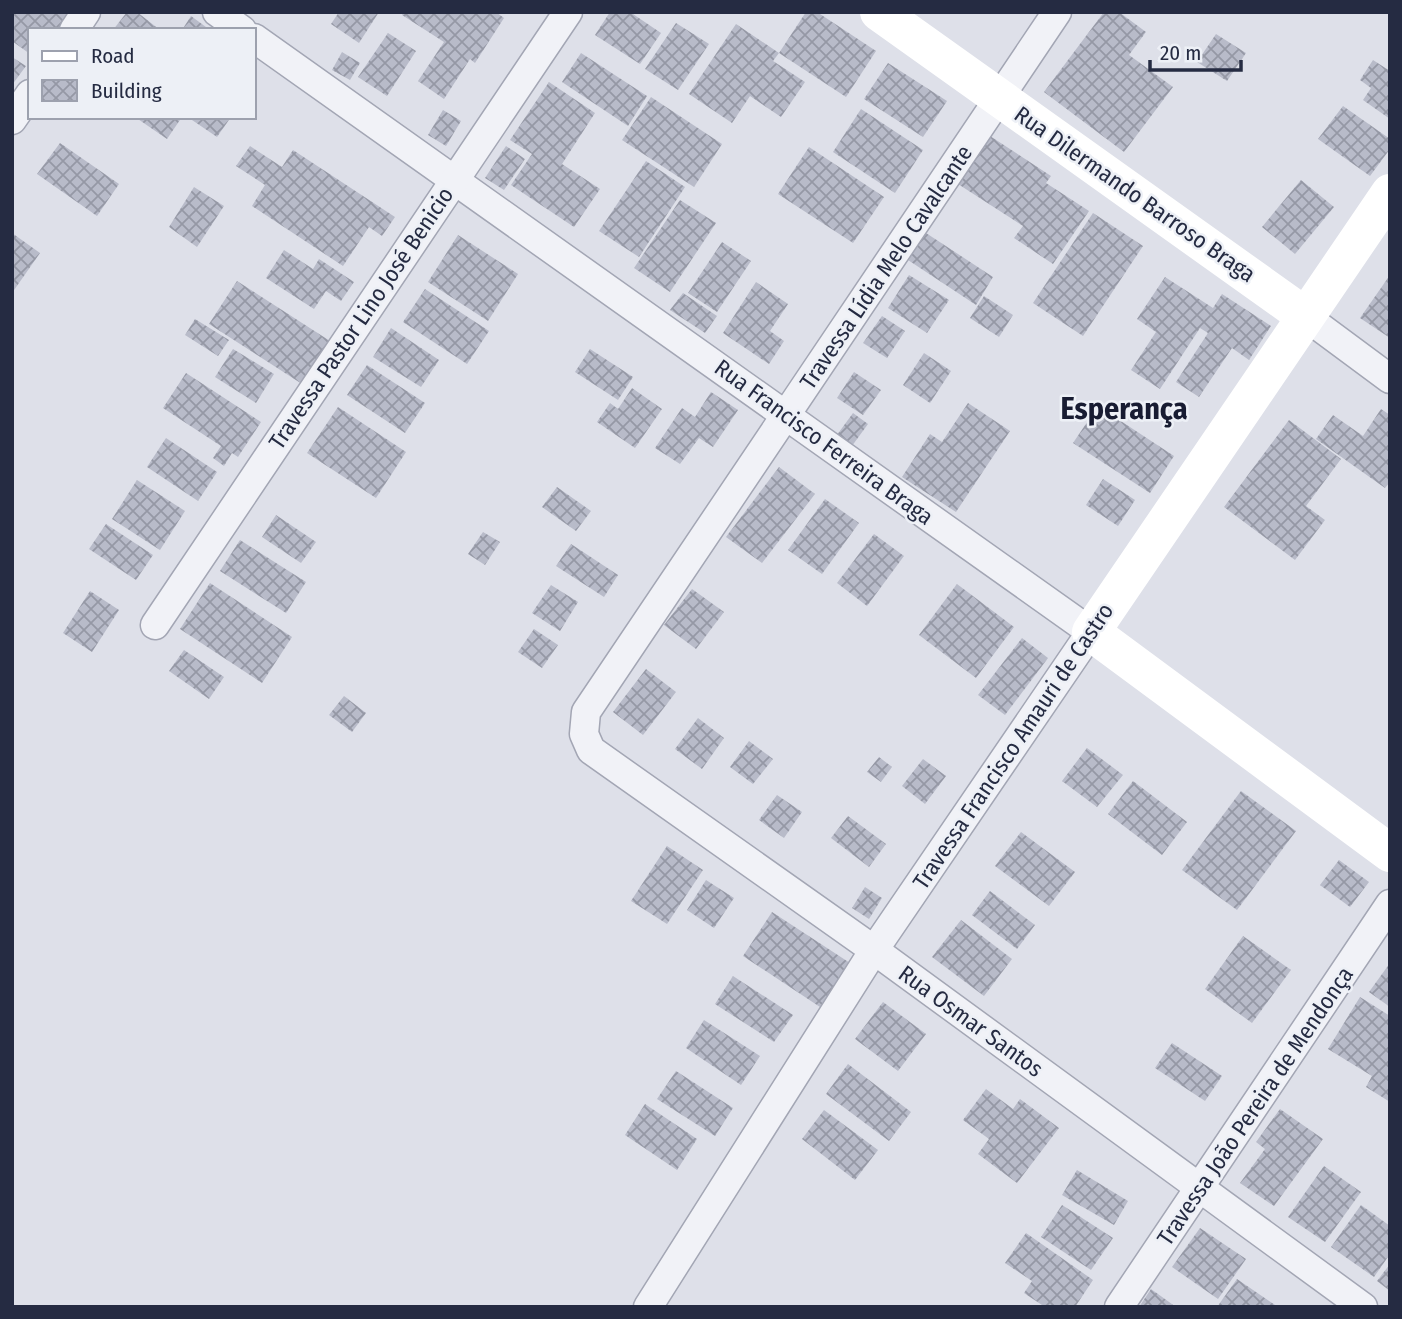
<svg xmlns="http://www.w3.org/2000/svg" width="1402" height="1319" viewBox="0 0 1402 1319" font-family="'Fira Sans Condensed',sans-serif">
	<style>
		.building { fill: url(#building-cross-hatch) }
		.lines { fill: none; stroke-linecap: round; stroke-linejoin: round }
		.street-casing { stroke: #a3a6b4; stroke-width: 31 }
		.street { stroke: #f1f2f7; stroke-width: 28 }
		.secondary { stroke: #fff; stroke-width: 38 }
		.labels { text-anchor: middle; stroke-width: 5; stroke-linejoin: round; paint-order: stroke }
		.street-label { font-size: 23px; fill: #252b42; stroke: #edf0f6 }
		.district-label { font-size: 30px; font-weight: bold; fill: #181c32; stroke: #edf0f6 }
	</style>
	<defs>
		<pattern id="building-cross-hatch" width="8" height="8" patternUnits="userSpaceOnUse" patternTransform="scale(1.75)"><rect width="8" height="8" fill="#b8bbc9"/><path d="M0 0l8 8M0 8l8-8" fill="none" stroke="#9598a5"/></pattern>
	</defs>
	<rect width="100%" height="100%" fill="#dee0e9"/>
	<g class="building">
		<polygon points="12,12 67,12 69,14 58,30 30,30 30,54 12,41"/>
		<polygon points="127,12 137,12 160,30 113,30"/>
		<polygon points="339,12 379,12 359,43 331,24"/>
		<polygon points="404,12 496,12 504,18 475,63 470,59 444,99 418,81 444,42 402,15"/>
		<polygon points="610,12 630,12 661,33 640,64 595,35"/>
		<polygon points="806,12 817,12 876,51 846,97 779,53"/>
		<polygon points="1104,12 1119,12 1146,32 1129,55 1173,87 1124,152 1044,92"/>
		<polygon points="191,16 210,30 182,30"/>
		<polygon points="676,23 709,44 678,90 645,69"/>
		<polygon points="736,24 779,53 773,61 805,82 781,117 750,96 732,123 689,94"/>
		<polygon points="388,33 416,51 387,96 358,77"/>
		<polygon points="1216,34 1246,53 1227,81 1197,62"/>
		<polygon points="342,52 360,63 350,80 332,70"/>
		<polygon points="581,53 647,96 628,126 562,82"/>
		<polygon points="12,57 26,66 12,85"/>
		<polygon points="1373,60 1390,71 1390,119 1363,100 1371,88 1360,80"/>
		<polygon points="888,63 947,101 923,137 864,99"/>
		<polygon points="549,82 595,113 562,164 600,189 574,227 511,185 532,154 510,140"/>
		<polygon points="651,97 722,144 694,187 622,140"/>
		<polygon points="1343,106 1390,139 1390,149 1370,176 1318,139"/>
		<polygon points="861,109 923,150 895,193 833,152"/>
		<polygon points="443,110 461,121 446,146 428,135"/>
		<polygon points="135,117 182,117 167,139"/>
		<polygon points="194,117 231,117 217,137 192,120"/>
		<polygon points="990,136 1051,176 1046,183 1089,211 1053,264 1014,238 1023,226 958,184"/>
		<polygon points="60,143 119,184 97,216 37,174"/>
		<polygon points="250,146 282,167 293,150 395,217 382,236 369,227 343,266 252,206 265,185 236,166"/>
		<polygon points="506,146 525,159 504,190 485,178"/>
		<polygon points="809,147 884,197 853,243 778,194"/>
		<polygon points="646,161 685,187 639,257 599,231"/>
		<polygon points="1301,180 1334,207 1295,254 1262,227"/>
		<polygon points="194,187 224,206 197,247 169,227"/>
		<polygon points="680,200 716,223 670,292 634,268"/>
		<polygon points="1093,213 1143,246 1083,336 1033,303"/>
		<polygon points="12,233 40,253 12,293"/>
		<polygon points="926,233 993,277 976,305 908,260"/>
		<polygon points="458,235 518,274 488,321 428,282"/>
		<polygon points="722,242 751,261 717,312 688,293"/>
		<polygon points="284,250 313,269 319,259 354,282 341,301 326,291 314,309 266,278"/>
		<polygon points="909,275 949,300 927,333 888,308"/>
		<polygon points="1390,275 1390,338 1360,318"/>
		<polygon points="1165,277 1213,308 1222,294 1271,326 1249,360 1232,348 1199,397 1176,382 1208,333 1200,328 1160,389 1131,370 1156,332 1137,319"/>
		<polygon points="237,281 330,341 302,384 209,324"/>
		<polygon points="756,282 788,304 770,331 784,341 769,364 723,333"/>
		<polygon points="425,289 489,331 467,364 403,322"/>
		<polygon points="683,293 717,316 705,333 670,310"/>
		<polygon points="984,296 1013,315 999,337 970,318"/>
		<polygon points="882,316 905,331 887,358 863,343"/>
		<polygon points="195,319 229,340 218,356 185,335"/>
		<polygon points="391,328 439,360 421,387 373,357"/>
		<polygon points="233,349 274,374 256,403 215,377"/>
		<polygon points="590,349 633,377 618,400 575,372"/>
		<polygon points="924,353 951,371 930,403 903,385"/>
		<polygon points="367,365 425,403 405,433 347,395"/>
		<polygon points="854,372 881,390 863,415 837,398"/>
		<polygon points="186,373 261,422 238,457 232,453 224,466 213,458 221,446 163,408"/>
		<polygon points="632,388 662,409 635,448 597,422 610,403 618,409"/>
		<polygon points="711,392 738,410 713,447 699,438 680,464 655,448 682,408 695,417"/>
		<polygon points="968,403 1010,431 956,512 902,477 930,434 942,442"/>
		<polygon points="1098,406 1174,456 1150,493 1073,443"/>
		<polygon points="338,407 406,452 376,498 307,453"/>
		<polygon points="1381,409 1390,415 1390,482 1385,488 1316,439 1333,415 1363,436"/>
		<polygon points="853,413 868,424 849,450 834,439"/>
		<polygon points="1289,420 1341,459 1306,506 1325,520 1295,560 1224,507"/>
		<polygon points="166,438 217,472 198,501 147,467"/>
		<polygon points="779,467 815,494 762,563 726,537"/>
		<polygon points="1103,479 1135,500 1118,526 1086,505"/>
		<polygon points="137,480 185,511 160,550 112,519"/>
		<polygon points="557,487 591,511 576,531 542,507"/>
		<polygon points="825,499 859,523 822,574 788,550"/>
		<polygon points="276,515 316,542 301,563 262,537"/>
		<polygon points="106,524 153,555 136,580 89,549"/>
		<polygon points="483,532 500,542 485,565 468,554"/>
		<polygon points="874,534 904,556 867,606 837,583"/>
		<polygon points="240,540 306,582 286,613 220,571"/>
		<polygon points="571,544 618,575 604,597 556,566"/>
		<polygon points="210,583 292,637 262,683 180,629"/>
		<polygon points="957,584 1014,627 976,678 919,635"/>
		<polygon points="551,585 578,602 560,631 532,613"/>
		<polygon points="692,589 724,612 696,649 664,625"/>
		<polygon points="90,591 119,610 92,652 63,633"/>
		<polygon points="534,629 558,645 542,668 518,652"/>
		<polygon points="1022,638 1048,658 1005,715 978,695"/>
		<polygon points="184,650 224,677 209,699 169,671"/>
		<polygon points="646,669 676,692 643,735 613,712"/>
		<polygon points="344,696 366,713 352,732 329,715"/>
		<polygon points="698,718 724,738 702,769 675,749"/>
		<polygon points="749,741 773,759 753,784 730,767"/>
		<polygon points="1087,748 1123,775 1097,807 1062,781"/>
		<polygon points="879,757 892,767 881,782 867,772"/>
		<polygon points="923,759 946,776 925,804 902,786"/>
		<polygon points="1133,781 1187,822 1162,855 1108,814"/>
		<polygon points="1241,791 1296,831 1237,910 1182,870"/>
		<polygon points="777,795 802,812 784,838 759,820"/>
		<polygon points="848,816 886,844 869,867 831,838"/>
		<polygon points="1021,832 1075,872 1049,906 995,866"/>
		<polygon points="667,846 703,870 667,924 631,901"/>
		<polygon points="1339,860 1369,882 1350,907 1320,885"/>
		<polygon points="706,880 734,898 714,928 687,910"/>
		<polygon points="865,887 882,898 869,919 852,908"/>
		<polygon points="990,891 1035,925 1017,949 972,915"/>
		<polygon points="772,912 850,963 820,1007 743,956"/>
		<polygon points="961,920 1012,959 984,996 932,957"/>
		<polygon points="1243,936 1291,970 1252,1023 1205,989"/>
		<polygon points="1390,963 1390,1007 1369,992"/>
		<polygon points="733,976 793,1015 774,1042 715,1004"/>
		<polygon points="1360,997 1390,1016 1390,1102 1366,1087 1372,1076 1328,1049"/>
		<polygon points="883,1002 926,1034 898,1071 855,1039"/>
		<polygon points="704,1020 760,1056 741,1085 686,1048"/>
		<polygon points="1172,1043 1222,1076 1205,1101 1155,1068"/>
		<polygon points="848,1064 911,1112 889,1141 826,1094"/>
		<polygon points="676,1071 733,1108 715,1136 657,1099"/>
		<polygon points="986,1089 1013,1109 1020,1099 1059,1128 1017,1183 978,1154 989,1139 963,1120"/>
		<polygon points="645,1104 697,1139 677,1170 625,1135"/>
		<polygon points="1280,1109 1323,1139 1274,1206 1240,1183 1265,1149 1256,1142"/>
		<polygon points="824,1110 878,1150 855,1180 802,1139"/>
		<polygon points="1324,1166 1361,1192 1325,1242 1288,1217"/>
		<polygon points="1077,1170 1128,1201 1114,1225 1062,1195"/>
		<polygon points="1062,1205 1113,1238 1091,1270 1041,1237"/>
		<polygon points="1361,1205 1390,1226 1390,1254 1374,1277 1331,1247"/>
		<polygon points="1200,1228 1246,1259 1218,1299 1172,1267"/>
		<polygon points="1026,1233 1093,1280 1075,1307 1045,1307 1024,1293 1032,1281 1005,1263"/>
		<polygon points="1390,1264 1390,1291 1377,1281"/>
		<polygon points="1237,1279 1275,1305 1274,1307 1217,1307"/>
		<polygon points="1151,1289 1176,1307 1139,1307"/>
	</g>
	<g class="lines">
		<defs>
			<g id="street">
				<polyline points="217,12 242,30"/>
				<polyline points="1057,12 586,712 584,734 591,750 874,950 1363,1307"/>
				<polyline points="74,30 86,12"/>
				<polyline points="254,38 1091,632 874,950 648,1307"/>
				<polyline points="12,120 30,94"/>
				<polyline points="1305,316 1390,379"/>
				<polyline points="155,625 568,12"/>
				<polyline points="1119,1307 1390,904"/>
			</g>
		</defs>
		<use href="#street" class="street-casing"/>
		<use href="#street" class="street"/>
		<g class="secondary">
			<polyline points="879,12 1305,316"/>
			<polyline points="1390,193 1091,632 1390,853"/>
		</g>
	</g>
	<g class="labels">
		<g class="street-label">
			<text transform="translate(1135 194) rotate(35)" y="8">Rua Dilermando Barroso Braga</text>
			<text transform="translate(886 267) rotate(-56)" y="8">Travessa Lídia Melo Cavalcante</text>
			<text transform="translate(361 318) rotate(-56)" y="8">Travessa Pastor Lino José Benicio</text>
			<text transform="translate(824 442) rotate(36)" y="8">Rua Francisco Ferreira Braga</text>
			<text transform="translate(1013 746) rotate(-56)" y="8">Travessa Francisco Amauri de Castro</text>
			<text transform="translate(971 1021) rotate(36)" y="8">Rua Osmar Santos</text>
			<text transform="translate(1255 1106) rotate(-56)" y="8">Travessa João Pereira de Mendonça</text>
		</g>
		<g class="district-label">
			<text x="1124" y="419">Esperança</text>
		</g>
	</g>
	<rect width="1402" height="1319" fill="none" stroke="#252b42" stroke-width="28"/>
	<rect x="28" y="28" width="228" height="91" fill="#edf0f6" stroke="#9da1ae" stroke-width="2"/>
	<rect x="42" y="51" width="35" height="10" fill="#ffffff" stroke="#9da1ae" stroke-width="2"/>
	<text x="91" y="63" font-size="21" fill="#252b42">Road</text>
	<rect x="42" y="80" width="35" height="21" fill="url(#building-cross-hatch)" stroke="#9da1ae" stroke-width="2"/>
	<text x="91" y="98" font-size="21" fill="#252b42">Building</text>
	<path d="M1150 60v10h91v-10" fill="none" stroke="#252b42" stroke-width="3.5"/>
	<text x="1160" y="60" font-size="21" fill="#252b42" stroke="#edf0f6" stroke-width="5" paint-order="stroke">20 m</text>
</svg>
